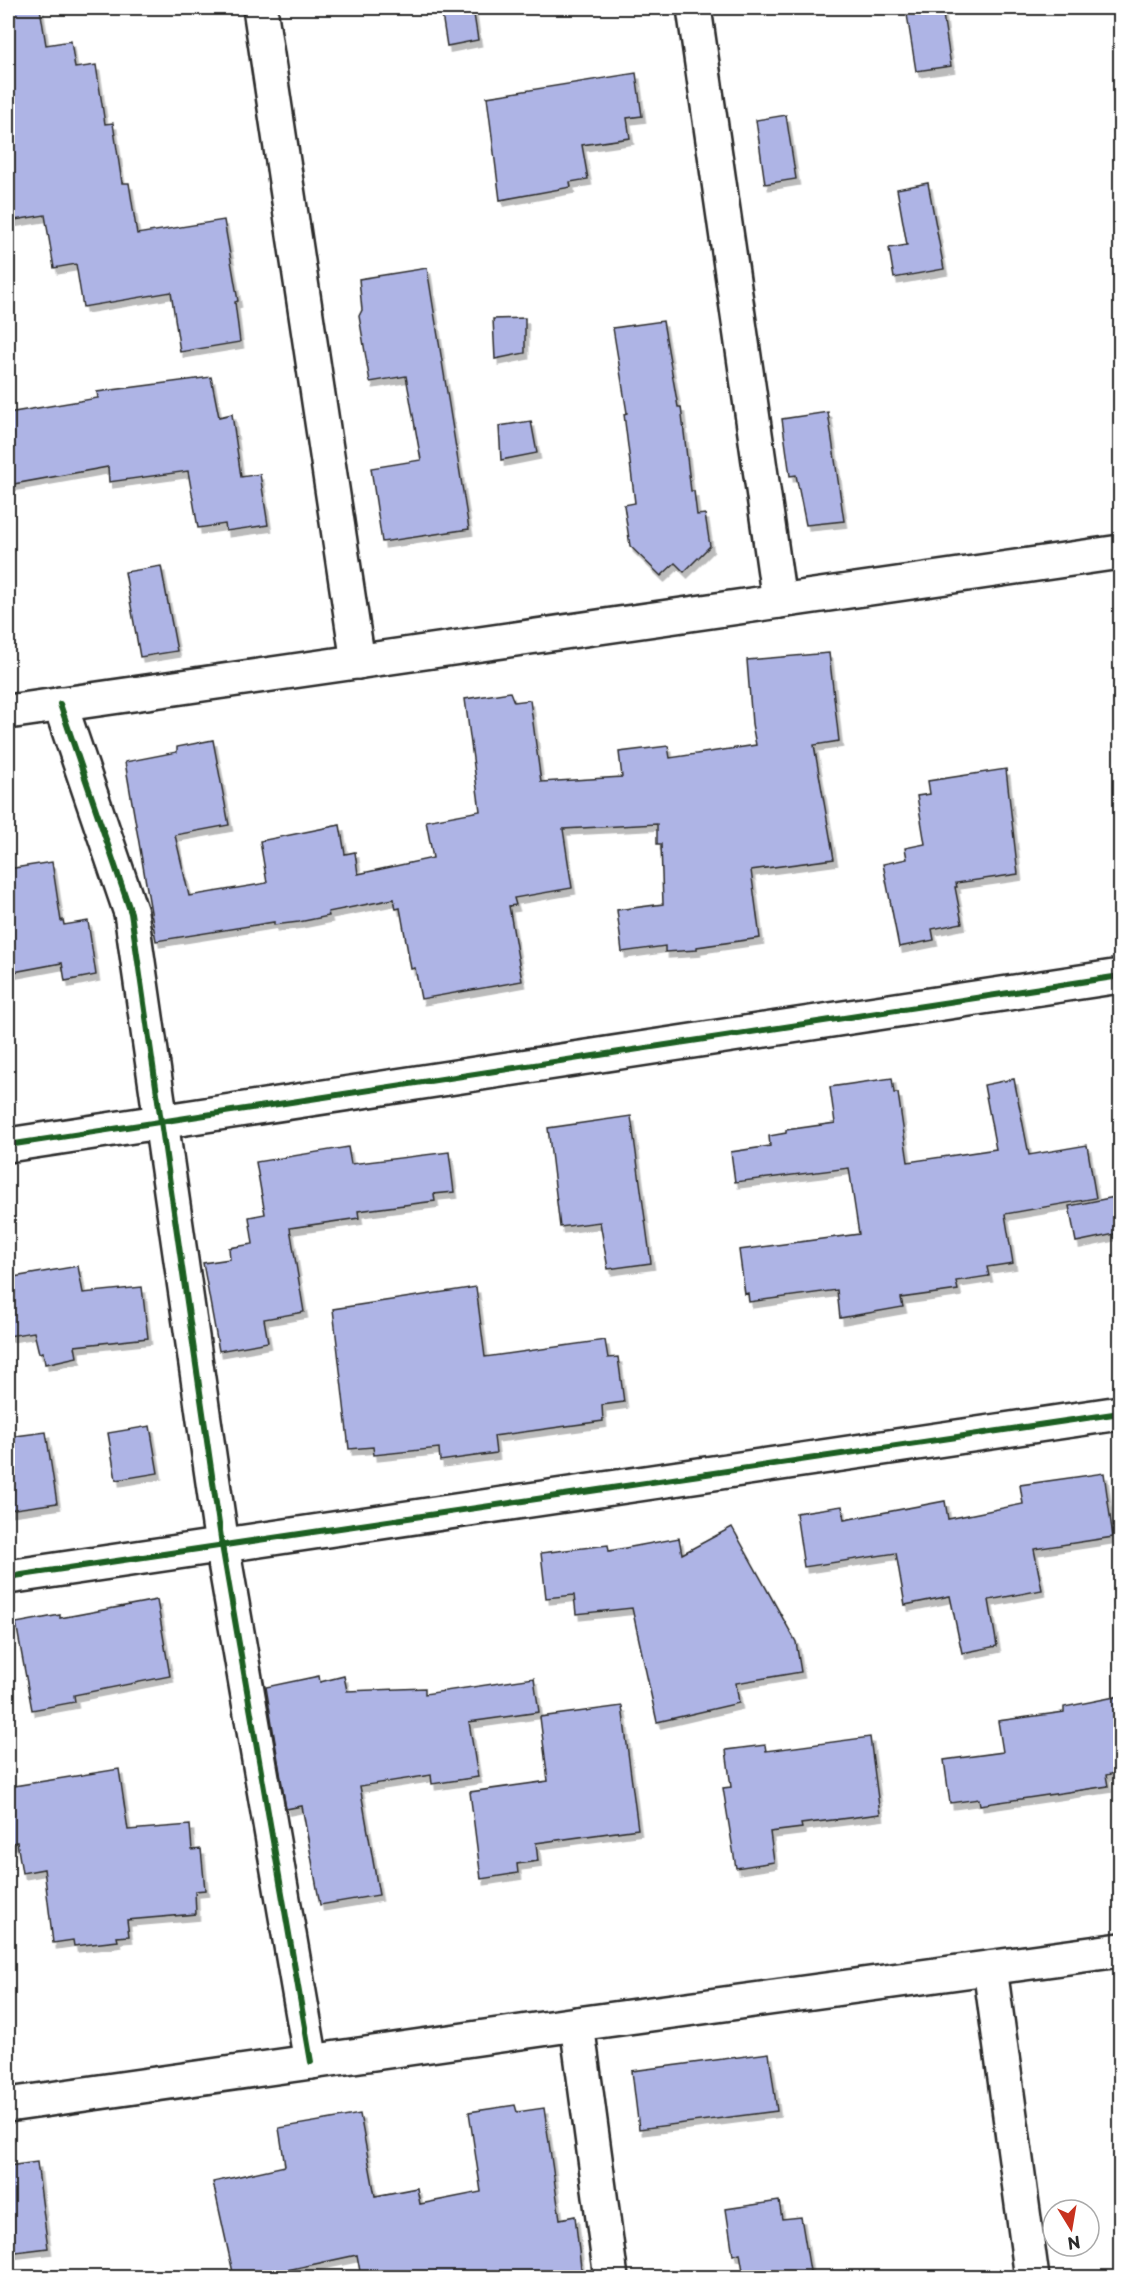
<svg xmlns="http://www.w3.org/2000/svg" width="1128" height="2285" viewBox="0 0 1128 2285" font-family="'Playpen Sans',sans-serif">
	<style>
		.building { fill: #aeb4e5; stroke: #2b2b2b; stroke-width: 1.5; filter: url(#shadow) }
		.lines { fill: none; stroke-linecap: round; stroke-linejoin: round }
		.minor-casing { stroke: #2b2b2b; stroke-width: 38 }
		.minor { stroke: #fff; stroke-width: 33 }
		.cycleway-casing { stroke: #fff; stroke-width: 10 }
		.cycleway { stroke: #1b5e20; stroke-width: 6 }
	</style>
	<defs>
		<filter id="shadow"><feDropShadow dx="3.5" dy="6" stdDeviation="0" flood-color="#0004"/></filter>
	</defs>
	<rect width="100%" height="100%" fill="#fff"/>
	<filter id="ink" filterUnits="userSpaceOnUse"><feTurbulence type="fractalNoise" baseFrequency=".0167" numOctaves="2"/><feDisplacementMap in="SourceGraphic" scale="12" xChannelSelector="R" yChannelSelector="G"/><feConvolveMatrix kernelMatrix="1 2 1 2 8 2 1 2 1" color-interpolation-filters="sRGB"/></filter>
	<g filter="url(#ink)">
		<g class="building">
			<polygon points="8,8 40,8 46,45 71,41 75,68 96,65 105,124 113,123 122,183 129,183 137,234 224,220 238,301 235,302 240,342 180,352 171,292 83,307 76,264 54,268 45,215 8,221"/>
			<polygon points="441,8 473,8 478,40 447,46"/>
			<polygon points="906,8 942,8 951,66 916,71"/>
			<polygon points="636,73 642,116 627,118 630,138 582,145 588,179 570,182 571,187 500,200 487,97"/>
			<polygon points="786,115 796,179 765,184 756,120"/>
			<polygon points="928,183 944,269 894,278 889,248 907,245 897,189"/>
			<polygon points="427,268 469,529 382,542 371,468 421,460 406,376 370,382 359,316 362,310 359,279"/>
			<polygon points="525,318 525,353 495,359 493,319"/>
			<polygon points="663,321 678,407 681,407 691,491 694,491 697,515 705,514 710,546 684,572 675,563 661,576 630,546 624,505 635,503 624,414 627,413 613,328"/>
			<polygon points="211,377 219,417 232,414 241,477 260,474 268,525 226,531 225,524 198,528 188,471 109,482 108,467 8,485 8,413 98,398 97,392"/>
			<polygon points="828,412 844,521 806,525 796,475 790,476 782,419"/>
			<polygon points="531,421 537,453 501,460 499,426"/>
			<polygon points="161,566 177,651 140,657 125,572"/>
			<polygon points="829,653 839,741 814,745 834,859 751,870 760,938 697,947 697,950 665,952 665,946 622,952 617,910 663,904 661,844 657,844 657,824 563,829 572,888 514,898 516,905 509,906 522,981 421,999 415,968 411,969 400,908 396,909 394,899 328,912 329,916 299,922 274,925 274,922 156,941 125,762 177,752 177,747 213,740 229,825 175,835 189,896 267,883 260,841 340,825 345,854 355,852 358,874 433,858 426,821 480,811 465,699 510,692 514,702 530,700 541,782 622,777 619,752 668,746 670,758 756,745 752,724 747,660"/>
			<polygon points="1006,769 1018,874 956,883 957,887 955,887 962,923 932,929 934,940 899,947 883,864 907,859 905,848 925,844 917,796 930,794 928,781"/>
			<polygon points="52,862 61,921 63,920 64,925 88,921 96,975 65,981 62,963 8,973 8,869"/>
			<polygon points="892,1078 894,1093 898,1093 908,1162 996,1149 984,1085 1014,1079 1029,1155 1087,1145 1096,1198 1005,1214 1013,1263 987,1267 989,1276 956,1281 958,1290 901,1298 903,1307 840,1318 837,1290 749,1302 748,1293 745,1294 739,1250 859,1234 849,1168 735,1182 731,1152 770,1146 769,1136 786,1133 786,1130 835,1123 830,1087"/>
			<polygon points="631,1116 651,1263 608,1269 600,1222 560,1227 548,1128"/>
			<polygon points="348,1147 351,1164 449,1152 454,1192 434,1194 435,1201 358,1211 359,1218 290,1228 304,1312 264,1319 268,1342 219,1351 203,1263 230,1259 229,1248 253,1244 249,1217 265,1214 256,1162"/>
			<polygon points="1120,1196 1120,1233 1076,1242 1069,1206"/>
			<polygon points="78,1266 83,1293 142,1287 148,1338 75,1346 77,1357 45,1364 43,1352 39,1353 34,1332 8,1336 8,1278"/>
			<polygon points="476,1287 485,1357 605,1340 608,1358 618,1357 624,1402 602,1405 603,1421 494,1436 496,1453 440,1461 439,1448 374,1455 373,1447 349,1449 333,1309"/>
			<polygon points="150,1426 158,1473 116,1480 108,1433"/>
			<polygon points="46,1432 57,1503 8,1510 8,1437"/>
			<polygon points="1104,1473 1113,1537 1034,1549 1042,1590 989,1600 997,1646 962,1653 950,1596 905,1605 896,1553 804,1567 796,1513 842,1506 844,1520 945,1501 948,1519 1023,1504 1020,1485"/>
			<polygon points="732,1527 796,1642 801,1672 736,1683 739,1703 657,1722 632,1608 576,1614 574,1595 546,1598 541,1553 608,1545 609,1551 679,1538 682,1554"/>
			<polygon points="157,1600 170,1676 74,1695 75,1702 32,1710 16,1623 60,1615 60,1618"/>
			<polygon points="319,1676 320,1682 344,1676 347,1691 425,1688 425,1694 534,1678 539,1712 469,1722 478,1777 432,1784 431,1775 360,1786 379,1895 320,1905 302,1806 286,1809 266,1687"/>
			<polygon points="1120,1696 1120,1772 1106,1775 1108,1786 980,1805 979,1799 950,1803 944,1760 1003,1752 998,1721 1064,1712 1064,1707"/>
			<polygon points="622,1706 638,1829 536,1843 538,1861 517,1864 518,1873 481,1879 470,1792 548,1781 540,1717"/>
			<polygon points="870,1737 880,1814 801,1824 802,1828 770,1832 774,1862 736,1868 723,1788 731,1787 726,1750 765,1745 766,1751"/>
			<polygon points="119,1769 128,1830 190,1825 192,1850 201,1849 205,1890 195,1891 196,1914 127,1920 129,1936 117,1937 118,1941 74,1946 73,1940 53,1943 44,1869 22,1873 17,1842 8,1844 8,1787"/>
			<polygon points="769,2053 777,2111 639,2129 632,2071"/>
			<polygon points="515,2105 517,2112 544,2108 560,2219 575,2216 582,2277 361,2277 357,2255 255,2277 234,2277 213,2182 285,2166 279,2128 360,2114 375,2196 417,2188 420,2204 481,2192 469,2112"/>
			<polygon points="37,2162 48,2248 8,2253 8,2166"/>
			<polygon points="779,2201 782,2219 801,2217 811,2277 744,2277 740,2253 733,2255 726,2209"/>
		</g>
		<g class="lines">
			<defs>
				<g id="minor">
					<polyline points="260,8 358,662"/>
					<polyline points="694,8 779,601"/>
					<polyline points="60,704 131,913 222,1545 311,2062"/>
					<polyline points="8,712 1120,552"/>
					<polyline points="8,1145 1120,976"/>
					<polyline points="8,1577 1120,1413"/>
					<polyline points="990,1968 1032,2278"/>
					<polyline points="577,2024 611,2278"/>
					<polyline points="8,2105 577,2024 1120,1950"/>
				</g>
			</defs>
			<use href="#minor" class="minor-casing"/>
			<use href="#minor" class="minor"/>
			<defs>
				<g id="cycleway">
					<polyline points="60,704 131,913 222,1545 311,2062"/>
					<polyline points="8,1145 1120,976"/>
					<polyline points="8,1577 1120,1413"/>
				</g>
			</defs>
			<use href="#cycleway" class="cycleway-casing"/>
			<use href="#cycleway" class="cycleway"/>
		</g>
	</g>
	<rect width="1128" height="2285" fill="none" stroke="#fff" stroke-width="30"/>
	<rect x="15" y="15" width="1098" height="2255" fill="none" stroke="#2b2b2b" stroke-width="2" filter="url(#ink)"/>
	<g transform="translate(1071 2228) rotate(169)"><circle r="28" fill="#ffffff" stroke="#aaaaaa" stroke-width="1.5"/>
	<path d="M0-4.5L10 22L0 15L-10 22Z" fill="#c8321e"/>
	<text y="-9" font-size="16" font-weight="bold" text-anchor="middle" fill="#2b2b2b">N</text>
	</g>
</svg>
